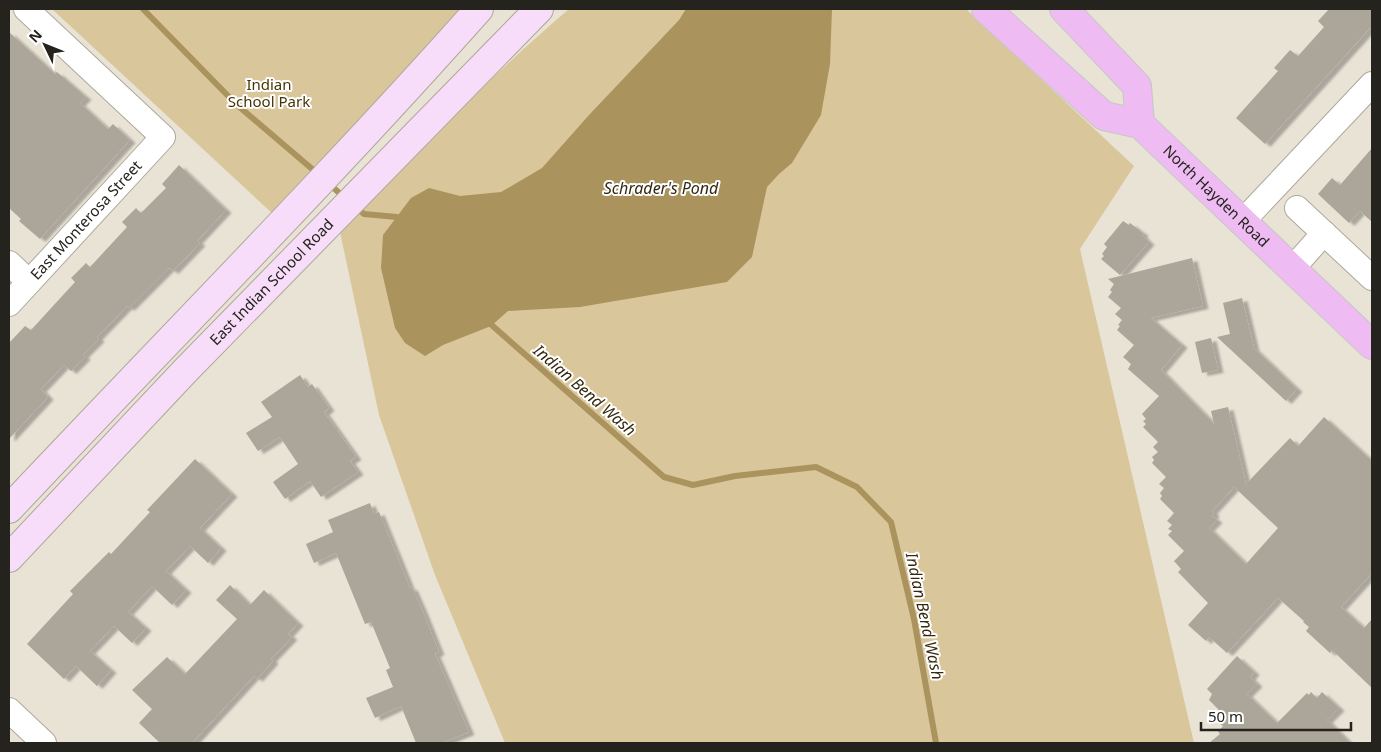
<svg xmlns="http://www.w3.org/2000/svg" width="1381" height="752" viewBox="0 0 1381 752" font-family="'Noto Sans',sans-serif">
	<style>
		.green { fill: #dac69b }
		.water { fill: #ab935e }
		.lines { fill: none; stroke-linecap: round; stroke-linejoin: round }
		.stream { stroke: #ab935e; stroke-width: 6 }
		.building { fill: #aca69a; fill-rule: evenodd; filter: url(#shadow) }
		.street-casing { stroke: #aea89b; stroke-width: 26 }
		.secondary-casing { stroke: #aea89b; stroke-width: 30 }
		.primary-casing { stroke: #c6c6c4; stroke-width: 30 }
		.street { stroke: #fff; stroke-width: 24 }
		.secondary { stroke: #f7ddf9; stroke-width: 28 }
		.primary { stroke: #eebcf3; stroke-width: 28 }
		.labels { text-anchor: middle; stroke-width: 4; stroke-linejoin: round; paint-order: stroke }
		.park-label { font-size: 15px; fill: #453406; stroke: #fff }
		.street-label { font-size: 15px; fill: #25231e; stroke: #fff }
		.water-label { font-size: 16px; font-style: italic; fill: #342910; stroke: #fff }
	</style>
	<defs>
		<filter id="shadow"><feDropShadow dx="5.5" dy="3" stdDeviation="1" flood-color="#0004"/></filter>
	</defs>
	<rect width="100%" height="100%" fill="#e9e3d6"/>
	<g class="green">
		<polygon points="52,9 463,9 273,214"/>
		<path d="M569,9h397l168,157 -54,83 114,494h-689l-70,-168 -56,-160 -39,-183c74,-77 148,-154 229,-223z"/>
	</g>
	<polygon class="water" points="686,9 832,9 830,64 821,115 792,163 779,174 767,187 752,257 727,282 580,307 508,311 491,326 443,345 425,356 405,343 395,328 381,268 383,235 411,198 429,188 460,196 501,192 542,168 589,115 679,20"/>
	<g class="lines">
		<g class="stream">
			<polyline points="143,9 236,104 318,174"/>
			<polyline points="327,182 346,199"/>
			<polyline points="356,207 364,214 397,217 403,223"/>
			<polyline points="486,320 664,477 693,485 735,476 816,467 857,487 891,522 914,619 936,743"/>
		</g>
	</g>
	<g class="building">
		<polygon points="1329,9 1372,9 1372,26 1265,144 1236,118 1278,71 1274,68 1290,50 1298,56 1324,27 1318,21"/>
		<polygon points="9,32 55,74 57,72 86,97 80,103 108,129 113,124 130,140 40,239 19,221 21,219 9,208"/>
		<polygon points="1372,148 1372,222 1360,211 1349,223 1318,194 1332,178 1340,185"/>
		<polygon points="179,165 226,210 197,241 200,243 173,271 169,268 129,308 127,306 97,337 99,339 83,355 85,357 71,371 64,365 41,389 48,397 9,439 9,343 25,326 31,330 75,282 71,278 86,263 90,267 127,227 122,222 136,208 141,213 166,188 162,184"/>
		<polygon points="1123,221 1129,225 1130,223 1143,233 1142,235 1149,242 1120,275 1101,259 1104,256 1102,254 1107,247 1104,244"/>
		<path d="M1192,258l11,48 -52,12 31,27 -21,25 53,54 -3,-13 17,-4 18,77 44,-46 8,8 26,-29 48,44v112l-31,34 23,21 8,-9v69l-40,-38 -2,3 -24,-22 3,-4 -6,-5 1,-1 -26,-23 -51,55 -18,-16 -3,4 -18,-16 20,-22 -30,-31 3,-3 -7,-8 10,-10 -16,-16 4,-4 -4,-2 4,-4 -5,-4 7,-8 -14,-14 2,-3 -2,-3 4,-5 -5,-4 7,-7 -14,-14 2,-3 -2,-3 6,-5 -5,-5 5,-5 -15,-15 3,-3 -3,-3 3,-2 -4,-5 17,-18 -31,-27 3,-5 -8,-7 11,-12 -17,-15 3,-4 -2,-1 4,-5 -7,-6 6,-6 -13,-11 4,-5 -2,-2 4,-6 -6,-5zM1234,487l44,41 -32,36 -37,-36 8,-8 -5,-4 2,-2 -2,-3z"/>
		<polygon points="1242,298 1254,348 1297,389 1286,401 1217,337 1230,334 1223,303"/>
		<polygon points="1211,338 1218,370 1202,373 1195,342"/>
		<polygon points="300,375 308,387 312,384 329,408 324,412 356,457 350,461 358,472 321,497 310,481 285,499 273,482 298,464 280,437 258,451 246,433 272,417 261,402"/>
		<polygon points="195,459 232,494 200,528 221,548 208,563 190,546 166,571 186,590 172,605 152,586 128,612 146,628 132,643 114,626 90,651 111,670 97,686 76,666 64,679 27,644 73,594 70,591 109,552 111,554 150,512 147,510"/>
		<polygon points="370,503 374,514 379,512 410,588 412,587 423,612 439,652 435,654 469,732 442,743 416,743 401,706 375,718 366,698 393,687 386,670 390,668 371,622 365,624 336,553 314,563 306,544 333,532 328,520"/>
		<polygon points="230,585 250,605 264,590 298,623 288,634 292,637 271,659 273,661 257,679 254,676 192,743 160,743 139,723 152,709 132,690 167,657 185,674 237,619 216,600"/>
		<polygon points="1237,656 1254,672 1250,677 1257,684 1247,694 1277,723 1307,693 1309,695 1311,692 1317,698 1322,692 1339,708 1327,720 1350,743 1209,743 1220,734 1218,732 1223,726 1219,723 1225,716 1209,700 1212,694 1207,689"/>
	</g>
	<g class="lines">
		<defs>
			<g id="street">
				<polyline points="1297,208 1372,278"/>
				<polyline points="1242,222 1372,84"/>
				<polyline points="9,263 29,282"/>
				<polyline points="1292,269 1324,233"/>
				<path id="s1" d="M9,304l154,-167 -137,-128"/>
				<polyline points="9,710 44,743"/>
			</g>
			<g id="secondary">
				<path d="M9,509c157,-167 318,-329 470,-500"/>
				<path id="s2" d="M9,558l177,-188 353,-361"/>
			</g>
			<g id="primary">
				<path id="s3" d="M986,9l118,107 36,8 232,221"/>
				<polyline points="1064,9 1137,86 1140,124"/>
			</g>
		</defs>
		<use href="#street" class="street-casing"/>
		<use href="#secondary" class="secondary-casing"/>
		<use href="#primary" class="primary-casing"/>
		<use href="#street" class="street"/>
		<use href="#secondary" class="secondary"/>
		<use href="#primary" class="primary"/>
	</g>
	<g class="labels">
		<g class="park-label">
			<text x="269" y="90">Indian<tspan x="269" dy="17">School Park</tspan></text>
		</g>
		<g class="street-label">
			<text dy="5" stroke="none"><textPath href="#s3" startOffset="301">North Hayden Road</textPath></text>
			<text dy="5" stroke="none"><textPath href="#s1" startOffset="114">East Monterosa Street</textPath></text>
			<text dy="5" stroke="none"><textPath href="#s2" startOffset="381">East Indian School Road</textPath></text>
		</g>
		<g class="water-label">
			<text x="661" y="194">Schrader's Pond</text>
			<text transform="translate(585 390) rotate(41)" y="6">Indian Bend Wash</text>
			<text transform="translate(925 616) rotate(78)" y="6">Indian Bend Wash</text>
		</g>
	</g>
	<rect width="1381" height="752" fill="none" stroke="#25231e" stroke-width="20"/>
	<g transform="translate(45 45) rotate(313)" stroke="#ffffff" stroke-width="4" paint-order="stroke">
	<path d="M0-4L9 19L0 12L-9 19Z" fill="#25231e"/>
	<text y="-8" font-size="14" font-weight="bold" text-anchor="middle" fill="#25231e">N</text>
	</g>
	<path d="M1201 722v8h150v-8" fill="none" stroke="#25231e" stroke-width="2.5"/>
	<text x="1208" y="722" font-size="15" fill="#25231e" stroke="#ffffff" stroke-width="4" paint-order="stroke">50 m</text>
</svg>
